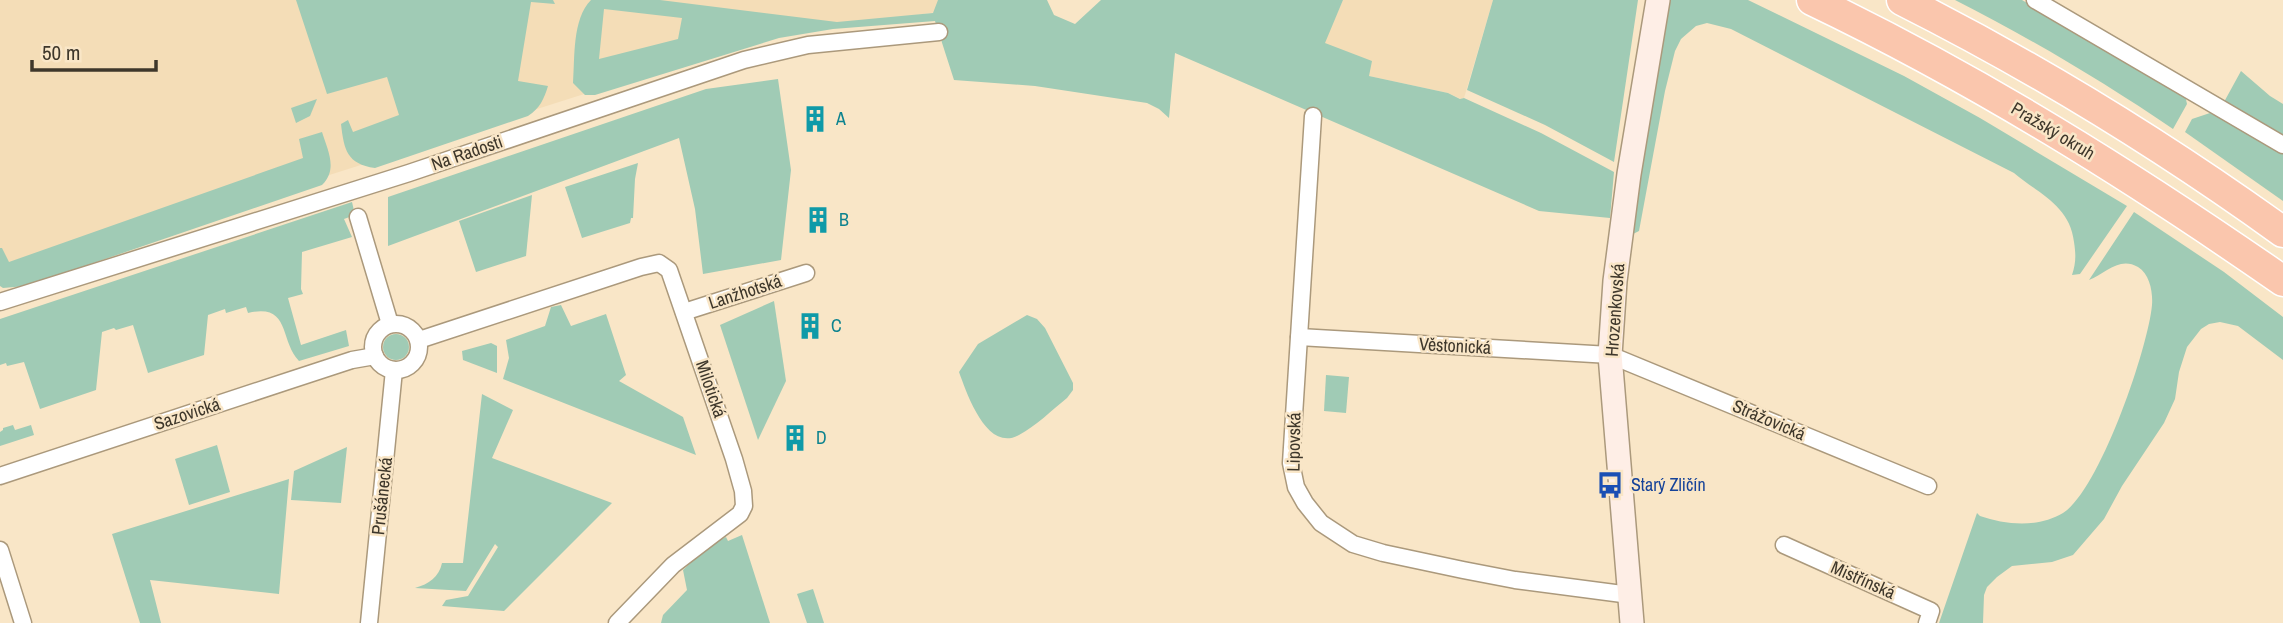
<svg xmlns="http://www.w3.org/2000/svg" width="2283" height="623" viewBox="0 0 2283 623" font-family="'Archivo Narrow',sans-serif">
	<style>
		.built { fill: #f4ddb7 }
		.green { fill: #a0cbb5; fill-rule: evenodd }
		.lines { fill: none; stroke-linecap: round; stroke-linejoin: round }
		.street-casing { stroke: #ab997c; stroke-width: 19 }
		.secondary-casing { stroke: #ab997c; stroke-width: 26 }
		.highway-casing { stroke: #fff; stroke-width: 33 }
		.street { stroke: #fff; stroke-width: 16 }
		.secondary { stroke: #feeee6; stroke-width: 23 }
		.highway { stroke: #fac6ad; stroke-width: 30 }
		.labels { text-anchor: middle; stroke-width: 5; stroke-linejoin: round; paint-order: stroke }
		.culture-label { font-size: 18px; fill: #0d838f; stroke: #f9e6c7; text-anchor: start }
		.street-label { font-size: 18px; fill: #3e372b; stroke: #f9e6c7 }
		.transit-label { font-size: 18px; fill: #164399; stroke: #f9e6c7; text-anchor: start }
	</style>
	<rect width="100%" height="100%" fill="#f9e6c7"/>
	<g class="built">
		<polygon points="0,0 1016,0 1016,1 766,36 0,280"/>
		<polygon points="1343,0 1493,0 1464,98 1461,99 1448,93 1369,76 1324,43"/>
	</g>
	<g class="green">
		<path d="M296,0h257l2,4 -24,-2 -13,79 30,5c-4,13 -8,22 -20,30l-153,52c-28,-4 -31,-18 -34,-44l7,-4 5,12 46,-17 -12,-38 -60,17z"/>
		<path d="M591,0h69l177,22 96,-9 5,-13h109l7,15 21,9 26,-24h242l-18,43 47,18 -3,15 79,17 12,6 4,-1 77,35 73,39 -4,46 -71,-7 -364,-158 -6,65 -10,-9 -12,-6 -112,-17 -81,-6 -19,-59 -102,8 -54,9 -184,57h-10l-12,-12c2,-25 -1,-64 18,-83zM604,9l78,9 -4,21 -79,20z"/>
		<polygon points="1493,0 1638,0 1614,162 1545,125 1467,90"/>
		<path d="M1666,0h82l156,76 76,42 147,88 -47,68 -8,1c4,-12 4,-20 2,-33 -4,-36 -35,-48 -60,-69l-283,-144 -24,-6 -11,3 -15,13 -6,12 -10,40 -26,140 -10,5z"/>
		<path d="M1955,0h67l163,95 2,9 -14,25c-69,-47 -143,-91 -218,-129z"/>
		<polygon points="2241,71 2270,96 2283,104 2283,136 2224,102"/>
		<polygon points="778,79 791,170 781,260 703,274 695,209 679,138 388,246 388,197 706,89"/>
		<polygon points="317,99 310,116 296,123 291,108"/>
		<polygon points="2210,113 2283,151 2283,201 2185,132 2192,119"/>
		<path d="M322,132c6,19 16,37 0,53l-296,101 -23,2 -3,-2v-38h2l7,14 294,-104 -4,-19z"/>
		<polygon points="638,163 635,179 633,218 631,218 630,223 582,238 565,187"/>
		<polygon points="532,195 526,256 476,272 459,221"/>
		<path d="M352,202l3,13 -11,4 8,18 -50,15 -1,37 2,5 -15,4 13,47 45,-15 3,16 -50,15c-20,-21 -8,-58 -51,-48l-2,-6 -20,6 -1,-4 -17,6 -4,40 -56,18 -15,-48 -17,5 -2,-2 -12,4 -6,58 -56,19 -16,-47 -17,4 -1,-3 -6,2v-46z"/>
		<path d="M2134,212l90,60 59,45v43l-45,-34 -18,-4 -11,2 -8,5 -14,18 -8,25 -4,27 -11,24 -42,63 -18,33 -31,36 -21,7 -40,4 -15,11 -10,10 -3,8 -1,28h-44l38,-110 3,3c26,9 58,12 83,-3 36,-22 85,-164 89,-208 1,-12 -2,-31 -14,-38 -19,-11 -33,7 -49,13z"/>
		<polygon points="774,301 786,381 758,440 720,325"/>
		<polygon points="561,305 571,326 606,314 626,375 619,381 683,417 696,455 503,379 509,358 506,340 545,326 551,307"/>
		<path d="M1027,315l10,4 8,9 28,55v7l-6,8c-15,12 -31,28 -48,37 -32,18 -52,-41 -60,-63l19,-28z"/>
		<circle cx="396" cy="347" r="13"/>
		<polygon points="491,343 497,346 497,373 463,360 462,351"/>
		<polygon points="1326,375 1349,377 1346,413 1324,411"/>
		<path d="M482,394l31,16 -21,48 120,45 -108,108 -62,-5 4,-6 22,-4 30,-49 -3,-3 -29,47 -51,-3c14,-4 24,-11 27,-25h21z"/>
		<polygon points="13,425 15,430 31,425 34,435 0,446 0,432 3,430 3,428"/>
		<polygon points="217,445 230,492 189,505 175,459"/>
		<polygon points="347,447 341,503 291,500 294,471"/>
		<polygon points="289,479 279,594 150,580 161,623 140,623 112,534"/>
		<polygon points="742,535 770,623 661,623 663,615 687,590 683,570 709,545 726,537 728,541"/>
		<polygon points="813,589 824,623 807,623 797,594"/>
	</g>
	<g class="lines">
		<defs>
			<g id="street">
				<polyline points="2035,0 2283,145"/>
				<polyline points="1313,116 1291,463 1296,487 1305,503 1321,523 1353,544 1383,553 1463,570 1515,580 1630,595"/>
				<polyline points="358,217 390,324"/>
				<polyline points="0,302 409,173 744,60 808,45 939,32"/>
				<polyline points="684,312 806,273"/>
				<circle cx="396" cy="347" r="23"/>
				<polyline points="1299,337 1610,355 1928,486"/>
				<polyline points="419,340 641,267 659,263 669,270 734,459 743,491 744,506 740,514 673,565 617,623"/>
				<polyline points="0,476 294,379 352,360 375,356"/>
				<polyline points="1784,545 1931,611 1927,623"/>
				<polyline points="0,550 23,623"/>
				<polyline points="369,623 394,370"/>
			</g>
			<polyline id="secondary" points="1632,623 1610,355 1615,281 1629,174 1658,0"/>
			<g id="highway">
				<path d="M1812,0c165,79 320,176 471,281"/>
				<path d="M1902,0c133,67 260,145 381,232"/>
			</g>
		</defs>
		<use href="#street" class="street-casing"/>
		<use href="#secondary" class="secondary-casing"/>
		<use href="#highway" class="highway-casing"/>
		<use href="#street" class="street"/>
		<use href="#secondary" class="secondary"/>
		<use href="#highway" class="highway"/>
	</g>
	<defs>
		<symbol id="building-bare" viewBox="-9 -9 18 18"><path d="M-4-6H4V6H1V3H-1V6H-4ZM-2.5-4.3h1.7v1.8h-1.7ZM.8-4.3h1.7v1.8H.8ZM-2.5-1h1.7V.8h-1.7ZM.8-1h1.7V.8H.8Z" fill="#0f9aa8" stroke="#f9e6c7" stroke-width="2.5" paint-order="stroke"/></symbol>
		<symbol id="bus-bare" viewBox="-9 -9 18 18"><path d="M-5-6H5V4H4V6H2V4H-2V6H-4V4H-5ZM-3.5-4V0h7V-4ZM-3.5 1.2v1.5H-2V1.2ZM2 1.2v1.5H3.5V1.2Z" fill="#1a4fb4" stroke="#f9e6c7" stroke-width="2.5" paint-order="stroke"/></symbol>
	</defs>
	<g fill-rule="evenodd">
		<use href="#building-bare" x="796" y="100" width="38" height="38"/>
		<use href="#building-bare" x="799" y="201" width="38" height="38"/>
		<use href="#building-bare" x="791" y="307" width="38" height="38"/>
		<use href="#building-bare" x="776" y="419" width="38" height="38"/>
		<use href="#bus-bare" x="1591" y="466" width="38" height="38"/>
	</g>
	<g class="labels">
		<g class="culture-label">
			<text x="836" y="125">A</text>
			<text x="839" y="226">B</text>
			<text x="831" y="332">C</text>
			<text x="816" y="444">D</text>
		</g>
		<g class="street-label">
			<text transform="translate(2053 131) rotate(31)" y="6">Pražský okruh</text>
			<text transform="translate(467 153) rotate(-19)" y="6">Na Radosti</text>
			<text transform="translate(745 292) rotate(-18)" y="6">Lanžhotská</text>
			<text transform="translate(1615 310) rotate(-86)" y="6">Hrozenkovská</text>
			<text transform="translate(1455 346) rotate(3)" y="6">Věstonická</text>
			<text transform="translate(711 389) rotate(71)" y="6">Milotická</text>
			<text transform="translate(187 414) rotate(-18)" y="6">Sazovická</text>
			<text transform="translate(1769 420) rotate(23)" y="6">Strážovická</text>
			<text transform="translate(1294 442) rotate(-89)" y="6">Lipovská</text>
			<text transform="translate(382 496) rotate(-84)" y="6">Prušánecká</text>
			<text transform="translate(1863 580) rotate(24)" y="6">Mistřínská</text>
		</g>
		<g class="transit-label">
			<text x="1631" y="491">Starý Zličín</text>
		</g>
	</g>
	<path d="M32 60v10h124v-10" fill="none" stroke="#3e372b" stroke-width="3.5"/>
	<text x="42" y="60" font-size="21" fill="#3e372b" stroke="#f9e6c7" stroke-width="5" paint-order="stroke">50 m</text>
</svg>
